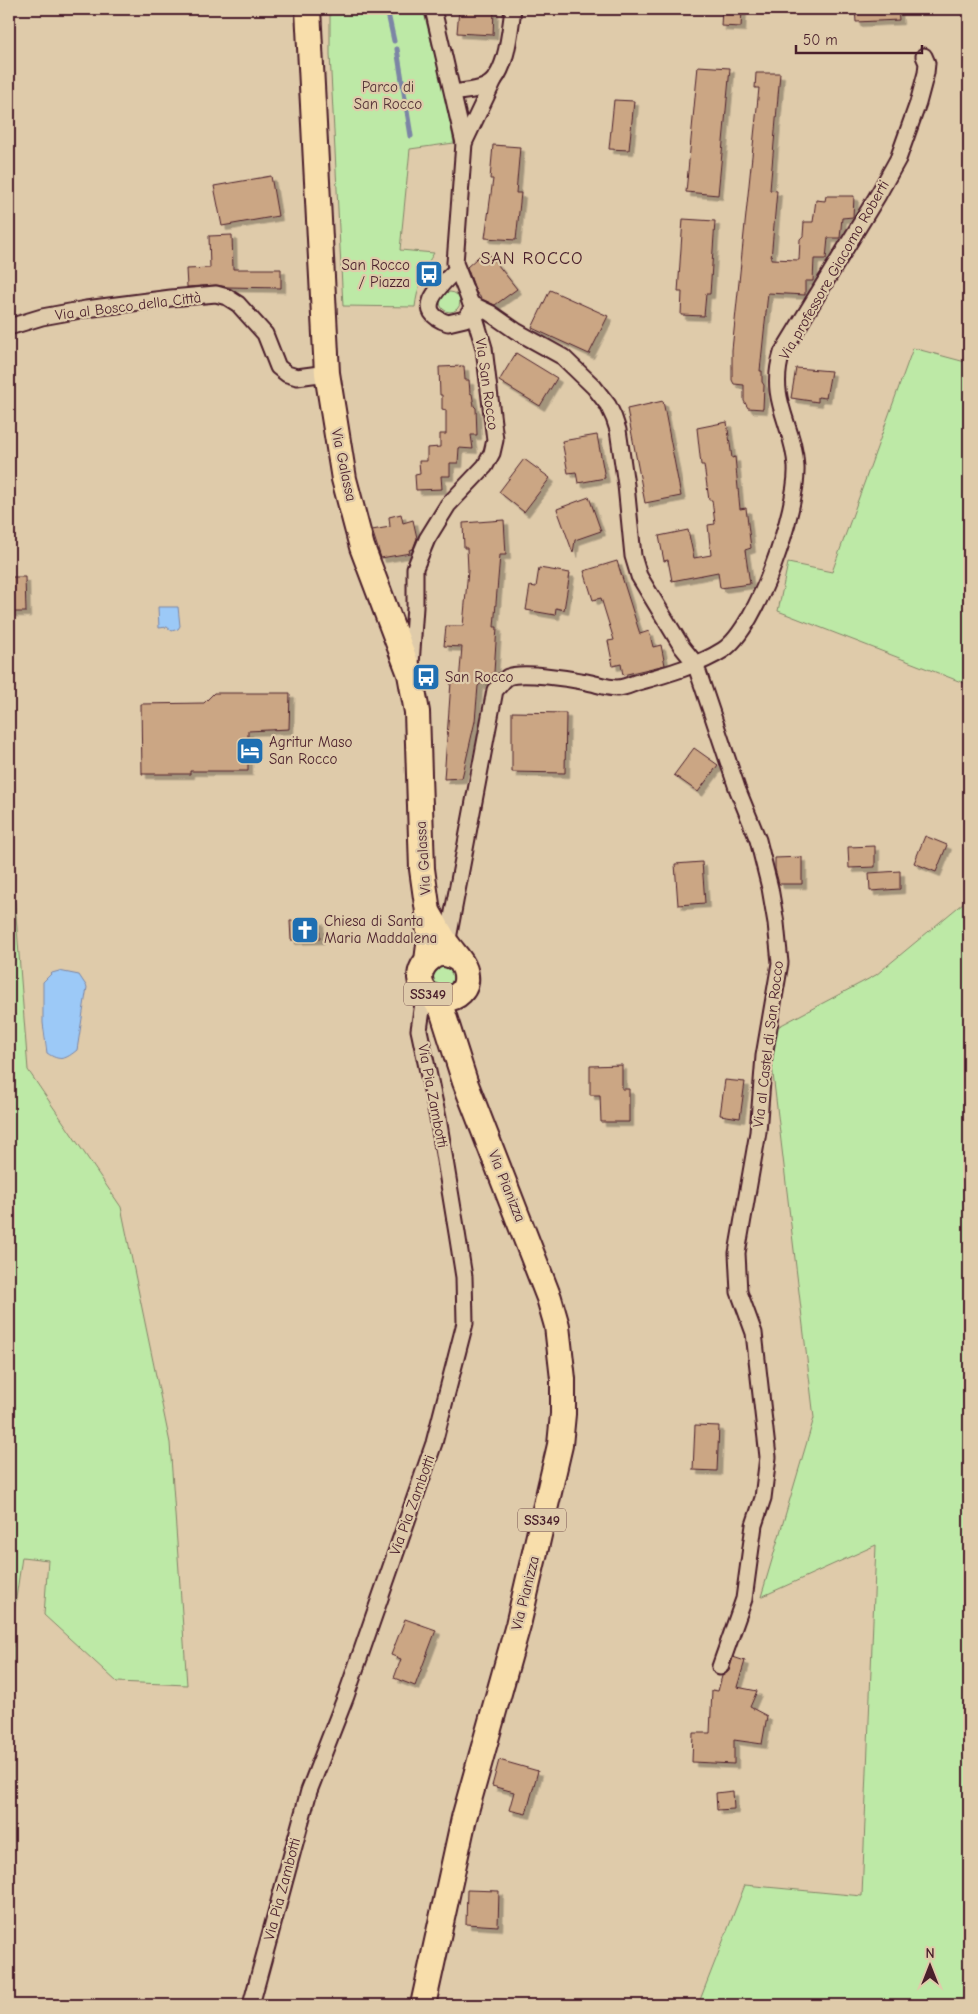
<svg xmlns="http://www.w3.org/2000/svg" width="978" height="2014" viewBox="0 0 978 2014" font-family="'Comic Neue',sans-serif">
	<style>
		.green { fill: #bde9a6; stroke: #848468 }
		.water { fill: #9cc9f7; stroke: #7b85a5 }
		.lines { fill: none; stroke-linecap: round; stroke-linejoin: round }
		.stream { stroke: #7b85a5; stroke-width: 5 }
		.building { fill: #cba684; stroke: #4a1f2b; filter: url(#shadow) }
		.street-casing { stroke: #4a1f2b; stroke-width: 19 }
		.primary-casing { stroke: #4a1f2b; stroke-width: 28 }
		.street { stroke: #dfcbaa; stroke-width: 15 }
		.primary { stroke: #f8deab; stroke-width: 24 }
		.labels { text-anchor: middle; stroke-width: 4.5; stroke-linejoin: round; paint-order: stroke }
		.shield { fill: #dfcbaa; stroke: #775351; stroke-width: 1 }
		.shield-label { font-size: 14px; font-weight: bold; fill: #4a1f2b }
		.park-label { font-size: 15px; fill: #563337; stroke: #dfcbaa }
		.poi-label { font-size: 15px; fill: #4a1f2b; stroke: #dfcbaa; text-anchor: start }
		.street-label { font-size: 15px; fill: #4a1f2b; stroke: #dfcbaa }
		.quarter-label { font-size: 18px; letter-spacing: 1px; fill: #4a1f2b; stroke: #dfcbaa }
	</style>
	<defs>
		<filter id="shadow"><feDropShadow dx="4.5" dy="4.5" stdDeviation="0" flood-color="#0004"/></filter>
	</defs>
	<rect width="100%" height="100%" fill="#dfcbaa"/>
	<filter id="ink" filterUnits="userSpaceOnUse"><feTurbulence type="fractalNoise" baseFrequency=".02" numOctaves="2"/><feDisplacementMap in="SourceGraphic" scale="10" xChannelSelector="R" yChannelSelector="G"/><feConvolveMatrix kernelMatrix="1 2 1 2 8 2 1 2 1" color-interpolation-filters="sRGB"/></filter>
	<g filter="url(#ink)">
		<g class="green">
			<path d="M330,9h93l21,82 10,52 -44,6 -10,101 34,3c-10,14 -17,37 -19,54l-72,-1 -13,-252z"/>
			<circle cx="450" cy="302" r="10"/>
			<polygon points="913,348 969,363 969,685 778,611 788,563 832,572"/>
			<polygon points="9,881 15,903 28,1070 121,1207 170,1443 187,1685 117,1682 44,1615 48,1560 22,1557 14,1612 12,1869 9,1879"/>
			<polygon points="969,898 969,2005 698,2005 745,1885 862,1896 876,1545 761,1597 814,1418 768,1032 876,975"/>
			<polygon points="445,963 457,975 452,988 434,988 431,971"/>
		</g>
		<g class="water">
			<polygon points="158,607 178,607 180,626 178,629 172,631 167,627 159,628"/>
			<path d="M59,971l20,4 8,12 -10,63c-11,9 -17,12 -30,3l-4,-30v-41l9,-9z"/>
		</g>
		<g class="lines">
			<g class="stream">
				<polyline points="387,9 394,41"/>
				<polyline points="397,49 411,136"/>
			</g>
		</g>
		<g class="building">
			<polygon points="459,9 494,9 493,35 457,33"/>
			<polygon points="722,9 742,9 741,27 721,26"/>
			<polygon points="855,9 898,9 899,20 856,22"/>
			<polygon points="698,66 730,68 718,195 686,192"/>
			<polygon points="756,73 780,73 770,190 777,191 771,259 799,260 800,239 803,236 804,222 813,222 816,200 825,201 826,196 854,196 853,217 842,218 840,238 828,238 826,259 814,259 813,281 805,281 805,295 768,293 760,371 762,371 762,382 764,385 763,409 748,408 744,401 744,385 734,384 732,380 732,350 759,88 755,88"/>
			<polygon points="614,100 634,101 629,150 609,149"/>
			<polygon points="493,145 520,147 516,193 521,193 516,240 485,238 493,179 490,179"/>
			<polygon points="271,176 278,216 222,226 214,186"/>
			<polygon points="683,219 715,221 710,294 706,294 704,316 681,315 682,292 678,292"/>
			<polygon points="232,235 233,269 281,269 281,288 228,287 216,285 187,287 186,269 210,268 209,236"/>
			<polygon points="486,250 517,289 495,305 482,299 476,292 467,267"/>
			<polygon points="550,290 608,316 589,354 532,328"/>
			<polygon points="516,353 557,378 540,406 499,381"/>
			<polygon points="464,366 465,380 469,380 470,393 472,394 474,406 476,408 477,435 471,435 473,449 459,448 458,463 450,463 450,476 441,476 442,489 416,490 415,475 420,474 419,461 427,461 427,448 440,447 440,434 446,434 446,410 442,409 442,395 440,395 439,367"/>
			<polygon points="796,368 831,371 826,398 818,397 818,402 791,398"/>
			<polygon points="663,401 681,496 645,503 627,409"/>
			<polygon points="727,422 732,458 735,457 740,509 746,508 751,548 745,550 750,584 720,588 718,572 672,581 668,560 664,561 659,536 688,530 694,558 711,555 708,525 715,524 712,500 709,500 704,465 701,465 697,428"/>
			<polygon points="597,435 605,478 578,483 576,472 568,473 562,441"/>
			<polygon points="524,459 550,478 524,512 499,492"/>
			<polygon points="589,497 601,531 575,540 573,553 557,509"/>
			<polygon points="401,514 403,523 413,520 417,538 413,549 409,550 410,553 381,558 372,530 390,527 389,517"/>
			<polygon points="504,520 506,555 500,555 494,627 497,627 494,672 478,686 475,721 462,778 444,779 451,682 459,682 462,647 444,646 446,626 463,626 468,570 467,548 464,548 463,523"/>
			<polygon points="617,561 640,634 649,631 653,647 661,645 665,665 623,675 621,664 613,666 608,641 614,640 601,598 593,600 584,571"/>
			<polygon points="539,568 570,573 564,610 556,608 555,615 526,610 530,586 536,587"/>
			<polygon points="9,577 25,577 26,612 9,612"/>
			<polygon points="214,693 290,693 289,729 248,731 248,771 190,771 190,774 142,774 141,704 204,703"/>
			<polygon points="512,712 566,713 565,773 512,772"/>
			<polygon points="694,748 718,765 698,792 674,775"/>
			<polygon points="925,836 947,845 936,872 914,863"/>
			<polygon points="875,846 875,867 849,868 848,847"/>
			<polygon points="802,857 802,884 779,884 775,869 775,858"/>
			<polygon points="702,862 705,903 678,905 675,864"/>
			<polygon points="900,871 900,889 870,891 869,873"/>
			<polygon points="319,920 320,939 291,940 290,921"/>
			<polygon points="622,1065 622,1089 629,1089 629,1122 601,1122 600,1095 590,1095 590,1066"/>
			<polygon points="725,1080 745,1082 740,1118 720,1115"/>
			<polygon points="695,1425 719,1426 717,1471 693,1470"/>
			<polygon points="405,1619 436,1630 415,1686 394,1678 401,1659 391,1655"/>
			<polygon points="733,1657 745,1661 737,1687 757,1691 750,1707 767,1716 762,1744 734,1740 734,1764 692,1762 693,1733 710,1733 712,1690 718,1691 722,1676 729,1671"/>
			<polygon points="499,1760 538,1771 526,1814 509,1810 514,1792 492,1786"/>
			<polygon points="733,1791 734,1809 717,1810 716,1793"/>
			<polygon points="467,1890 499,1891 498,1926 466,1924"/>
		</g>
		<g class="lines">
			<defs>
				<g id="street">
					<path d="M453,93c10,-2 22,-2 31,-6 23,-8 26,-58 29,-78"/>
					<polyline points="464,143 494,80"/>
					<path d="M457,269c-15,15 -47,42 -9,54l17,-4 7,-10"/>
					<polyline points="471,304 490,313 516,331 563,357 594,387 608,405 614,418 618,430 626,485 633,556 639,576 682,647 695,663 737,788 758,840 770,888 776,923 780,963 764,1056 758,1132 737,1253 739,1292 754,1333 768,1457 763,1498 754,1525 744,1599 720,1667"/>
					<polyline points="9,327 42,317 86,309 171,298 216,294 227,297 238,304 265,334 278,367 287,374 297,377 327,373"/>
					<polyline points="411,665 415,607 415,568 427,539 448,505 485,466 492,453 495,440 484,348 471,304 455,263 464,143 433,9"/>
					<path d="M447,944l48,-254c4,-3 9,-11 13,-13 14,-6 64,2 79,5 10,2 21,6 30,6 6,0 13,-3 18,-5 29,-8 63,-17 88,-33 35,-23 75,-142 73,-183 -2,-43 -29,-66 -14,-114l96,-158 20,-36 20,-56 8,-30 1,-10 -3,-7"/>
					<polyline points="251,2005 309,1791 346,1696 434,1443 465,1323 464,1277 457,1233 438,1118 419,1030 423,1003 427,993"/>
				</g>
				<g id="primary">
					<polyline points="308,9 327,373 344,479 362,547 410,674 417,712 422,869 428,912 429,945 427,961"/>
					<path d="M430,915c6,10 11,21 18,30 6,9 17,18 18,30 4,30 -44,33 -46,3 0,-8 4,-15 11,-20 9,-7 19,-4 28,2"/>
					<polyline points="423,2005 464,1818 518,1625 560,1445 563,1414 563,1379 557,1326 549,1298 465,1082 442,1010 433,997"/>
				</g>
			</defs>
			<use href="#street" class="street-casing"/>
			<use href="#primary" class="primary-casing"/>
			<use href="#street" class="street"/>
			<use href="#primary" class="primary"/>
		</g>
	</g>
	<defs>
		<symbol id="bus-square" viewBox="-11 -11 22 22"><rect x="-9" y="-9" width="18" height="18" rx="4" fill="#1f6fb2" stroke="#dfcbaa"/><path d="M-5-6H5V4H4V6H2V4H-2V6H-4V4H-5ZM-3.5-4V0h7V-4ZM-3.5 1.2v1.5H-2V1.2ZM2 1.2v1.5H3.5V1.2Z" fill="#fff"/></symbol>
		<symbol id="hotel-square" viewBox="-11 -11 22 22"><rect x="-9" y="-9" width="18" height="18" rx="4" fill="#1f6fb2" stroke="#dfcbaa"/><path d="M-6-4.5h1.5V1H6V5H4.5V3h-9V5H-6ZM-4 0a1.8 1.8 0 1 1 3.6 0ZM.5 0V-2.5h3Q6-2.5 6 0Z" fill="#fff"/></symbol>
		<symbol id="church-square" viewBox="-11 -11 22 22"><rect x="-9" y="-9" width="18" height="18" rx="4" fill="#1f6fb2" stroke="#dfcbaa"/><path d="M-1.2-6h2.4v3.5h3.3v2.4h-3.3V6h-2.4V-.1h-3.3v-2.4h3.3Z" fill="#fff"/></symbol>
	</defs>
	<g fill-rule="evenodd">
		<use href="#bus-square" x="413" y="258" width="32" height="32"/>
		<use href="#bus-square" x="410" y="661" width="32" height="32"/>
		<use href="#hotel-square" x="234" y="735" width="32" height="32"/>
		<use href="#church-square" x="289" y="914" width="32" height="32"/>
	</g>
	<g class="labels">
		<g class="shield">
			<rect x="404" y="982.5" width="48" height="23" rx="4"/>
			<rect x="518" y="1508.5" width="48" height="23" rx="4"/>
		</g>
		<g class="shield-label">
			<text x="428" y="999">SS349</text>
			<text x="542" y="1525">SS349</text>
		</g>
		<g class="park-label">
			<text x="388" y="92">Parco di<tspan x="388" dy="17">San Rocco</tspan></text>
		</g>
		<g class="poi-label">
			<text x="410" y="270" text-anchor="end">San Rocco<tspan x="410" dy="17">/ Piazza</tspan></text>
			<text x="445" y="682">San Rocco</text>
			<text x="269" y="747">Agritur Maso<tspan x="269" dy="17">San Rocco</tspan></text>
			<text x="324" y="926">Chiesa di Santa<tspan x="324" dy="17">Maria Maddalena</tspan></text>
		</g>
		<g class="street-label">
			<text transform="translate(834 270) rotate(-60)" y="5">Via professore Giacomo Roberti</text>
			<text transform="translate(128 306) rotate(-7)" y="5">Via al Bosco della Città</text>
			<text transform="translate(487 384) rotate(82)" y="5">Via San Rocco</text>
			<text transform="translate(344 465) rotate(78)" y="5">Via Galassa</text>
			<text transform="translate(423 858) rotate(-94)" y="5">Via Galassa</text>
			<text transform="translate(768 1044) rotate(-83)" y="5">Via al Castel di San Rocco</text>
			<text transform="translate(433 1096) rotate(79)" y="5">Via Pia Zambotti</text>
			<text transform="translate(507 1186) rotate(68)" y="5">Via Pianizza</text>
			<text transform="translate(412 1505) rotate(-70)" y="5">Via Pia Zambotti</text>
			<text transform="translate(525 1593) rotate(-76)" y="5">Via Pianizza</text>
			<text transform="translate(282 1889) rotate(-75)" y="5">Via Pia Zambotti</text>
		</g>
		<g class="quarter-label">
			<text x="532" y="264">SAN ROCCO</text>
		</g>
	</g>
	<rect width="978" height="2014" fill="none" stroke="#dfcbaa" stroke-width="30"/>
	<rect x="15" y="15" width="948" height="1984" fill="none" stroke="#4a1f2b" stroke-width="2" filter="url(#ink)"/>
	<g transform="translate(930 1966)" stroke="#dfcbaa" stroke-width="4" paint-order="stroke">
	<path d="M0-4L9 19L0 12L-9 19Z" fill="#4a1f2b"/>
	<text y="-8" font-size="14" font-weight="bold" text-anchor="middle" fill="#4a1f2b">N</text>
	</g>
	<path d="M796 45v8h126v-8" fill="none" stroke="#4a1f2b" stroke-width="2.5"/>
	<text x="803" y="45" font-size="15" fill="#4a1f2b" stroke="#dfcbaa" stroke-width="4" paint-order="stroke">50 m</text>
</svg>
